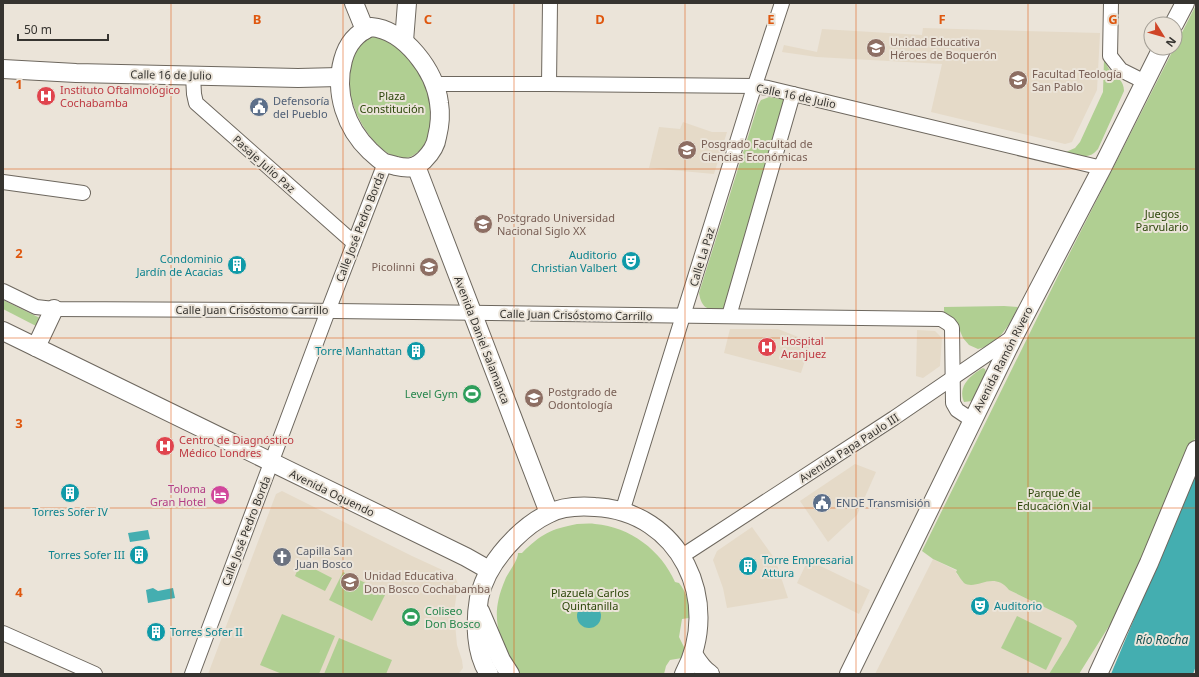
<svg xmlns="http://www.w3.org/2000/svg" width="1199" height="677" viewBox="0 0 1199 677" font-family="'Noto Sans',sans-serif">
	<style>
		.built { fill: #e5dac8 }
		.green { fill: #b0cf92 }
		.water { fill: #44aeb0 }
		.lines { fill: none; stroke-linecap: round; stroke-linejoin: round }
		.minor-casing { stroke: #6d675e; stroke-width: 16 }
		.major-casing { stroke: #6d675e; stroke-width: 20 }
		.minor { stroke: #fff; stroke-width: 14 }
		.major { stroke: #fff; stroke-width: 18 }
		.grid { fill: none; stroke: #df570e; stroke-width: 1; stroke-opacity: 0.55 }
		.labels { text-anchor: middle; stroke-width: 4; stroke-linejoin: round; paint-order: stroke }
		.education-label { font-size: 11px; fill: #785e54; stroke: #ebe4d9; text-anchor: start }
		.street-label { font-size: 11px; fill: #363430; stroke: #ebe4d9 }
		.health-label { font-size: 11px; fill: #be3a42; stroke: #ebe4d9; text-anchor: start }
		.park-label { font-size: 11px; fill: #2c4609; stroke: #ebe4d9 }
		.service-label { font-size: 11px; fill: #4e5e75; stroke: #ebe4d9; text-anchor: start }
		.culture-label { font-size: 11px; fill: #0d838f; stroke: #ebe4d9; text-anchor: end }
		.leisure-label { font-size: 11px; fill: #27864d; stroke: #ebe4d9; text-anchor: end }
		.hotel-label { font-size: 11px; fill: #b23c85; stroke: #ebe4d9; text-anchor: end }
		.worship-label { font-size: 11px; fill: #5b616d; stroke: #ebe4d9; text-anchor: start }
		.water-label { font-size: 12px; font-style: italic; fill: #115051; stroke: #ebe4d9 }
		.grid-label { font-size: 13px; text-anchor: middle; font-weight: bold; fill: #df570e; stroke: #ebe4d9; stroke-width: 4; stroke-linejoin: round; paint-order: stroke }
	</style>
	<rect width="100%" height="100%" fill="#ebe4d9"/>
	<g class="built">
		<polygon points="923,28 1100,33 1097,90 1072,142 1065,144 931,112 942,64 817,57 782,52 784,45 817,52 822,29 922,35"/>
		<polygon points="683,122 712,132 727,132 714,174 649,168 659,127 680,129"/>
		<polygon points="730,329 778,329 811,342 801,373 724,353"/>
		<polygon points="917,330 935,331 942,338 940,366 923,378 916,376"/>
		<polygon points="855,464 876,472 857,515 828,542 800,501"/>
		<polygon points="282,491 412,556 451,574 456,579 458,584 454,612 457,645 462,660 463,668 460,672 458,674 208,674 276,494"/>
		<polygon points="752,527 775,559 788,598 727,608 723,588 713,560 717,551"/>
		<polygon points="933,559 957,571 956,573 963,582 968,584 987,581 998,581 1005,584 1009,590 1073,621 1077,626 1067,645 1049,674 875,674"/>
		<polygon points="808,560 870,590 859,614 797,583"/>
	</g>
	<g class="green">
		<path d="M1196,5v431l-51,122 -24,49 -42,67h-30l18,-29 10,-19 -4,-5 -64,-31c-16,-20 -32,1 -45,-7 -3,-3 -5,-7 -8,-11l1,-2 -24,-11 -11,-8 135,-273z"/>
		<path d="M372,36c12,1 20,7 29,15 22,21 36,47 29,79 -2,10 -8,21 -18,26 -35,18 -97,-87 -40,-120z"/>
		<path d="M1104,60c2,3 3,6 5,9 7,8 15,11 15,22l-26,58c-10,12 -19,6 -32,3l9,-4 5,-6 23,-50z"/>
		<path d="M769,97l18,3 -61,210c-16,0 -24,1 -27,-17l59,-188 3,-5z"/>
		<polygon points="3,300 42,319 38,327 3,309"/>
		<path d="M1004,306l14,1c-9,19 -19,37 -40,42l-9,-4 -6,-7 -5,-12 -14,-13v-6z"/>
		<path d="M983,368l2,1 1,3 -14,29 -8,1c-7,-16 7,-27 19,-34z"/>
		<path d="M577,524c6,0 12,-1 18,0 35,3 66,26 80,58l4,1c8,10 11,21 10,35l-7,1 -3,18 6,12 -3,9 -12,2 -4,6 -2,8h-146c-18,-35 -30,-54 -13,-94 3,-8 13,-19 13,-27h4c19,-19 29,-24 55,-29z"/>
		<polygon points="301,562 332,578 325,591 295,576"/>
		<polygon points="343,572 386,593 372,621 329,600"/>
		<polygon points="282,614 335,636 319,674 282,674 260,665"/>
		<polygon points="1017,616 1062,638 1046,670 1001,648"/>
		<polygon points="339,638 392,660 386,674 324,674"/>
	</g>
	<g class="water">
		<polygon points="1196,471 1196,666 1193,674 1111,674"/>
		<polygon points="148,530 150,539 130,542 128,533"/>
		<polygon points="153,588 158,591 173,588 175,598 148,603 146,590"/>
		<circle cx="589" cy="616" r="12"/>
	</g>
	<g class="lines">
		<defs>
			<g id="minor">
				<polyline points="1111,3 1110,56 1121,70 1145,82"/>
				<polyline points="193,76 194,94 196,103 354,243"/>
				<polyline points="435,84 549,84 755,86 768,88 1102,168"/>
				<polyline points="549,84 550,3"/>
				<polyline points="3,182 83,193"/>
				<polyline points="3,291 36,307 54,309 258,310 941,319 949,324 952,328 953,403 957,410 972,420"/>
				<polyline points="729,316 793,94"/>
				<polyline points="622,512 751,97 782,3"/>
				<polyline points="682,556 894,418 1014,336"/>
				<polyline points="3,633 95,674"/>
				<polyline points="192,674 328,311 385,163"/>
			</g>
			<g id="major">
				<polyline points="354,3 365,30"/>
				<polyline points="1174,24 1185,3"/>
				<path d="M371,27c34,3 64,44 68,76 2,12 1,22 -2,34 -1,8 -7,17 -13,23 -9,8 -15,9 -28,6 -3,-1 -8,-2 -11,-3 -6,-3 -10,-8 -15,-12 -24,-23 -36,-58 -27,-91 4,-15 13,-27 28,-33z"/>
				<polyline points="404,41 407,3"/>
				<polyline points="3,69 76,73 298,78 339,77"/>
				<polyline points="416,166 549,513"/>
				<polyline points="3,331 466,557 489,570"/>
				<polyline points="36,347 54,309"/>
				<polyline points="480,611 501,660 510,674"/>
				<path d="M693,654c5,8 9,15 17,20"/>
				<path d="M489,674c-14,-21 -14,-52 -10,-76 5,-23 19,-43 35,-59 10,-10 21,-19 34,-25 13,-7 33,-8 47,-7 85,4 128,95 89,167"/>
				<polyline points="849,674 1014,336 1102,168 1162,48"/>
				<polyline points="1098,674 1149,563 1196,450"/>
			</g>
		</defs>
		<use href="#minor" class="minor-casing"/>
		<use href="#major" class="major-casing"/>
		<use href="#minor" class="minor"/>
		<use href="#major" class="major"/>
	</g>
	<path class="grid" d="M171,3v671M343,3v671M514,3v671M685,3v671M856,3v671M1028,3v671M3,169h1193M3,338h1193M3,508h1193"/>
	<defs>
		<symbol id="school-disc" viewBox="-11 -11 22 22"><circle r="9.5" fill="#8d6e63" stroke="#ebe4d9"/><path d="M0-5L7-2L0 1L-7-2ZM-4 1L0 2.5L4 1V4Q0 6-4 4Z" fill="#fff"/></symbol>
		<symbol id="university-disc" viewBox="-11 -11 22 22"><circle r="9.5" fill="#8d6e63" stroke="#ebe4d9"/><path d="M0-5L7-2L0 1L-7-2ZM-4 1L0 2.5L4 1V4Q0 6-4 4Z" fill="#fff"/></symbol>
		<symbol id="hospital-disc" viewBox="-11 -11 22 22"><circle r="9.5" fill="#e0444e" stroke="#ebe4d9"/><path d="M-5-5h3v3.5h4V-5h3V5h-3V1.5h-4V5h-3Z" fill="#fff"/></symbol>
		<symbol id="civic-disc" viewBox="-11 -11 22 22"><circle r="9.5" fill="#5c6f8a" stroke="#ebe4d9"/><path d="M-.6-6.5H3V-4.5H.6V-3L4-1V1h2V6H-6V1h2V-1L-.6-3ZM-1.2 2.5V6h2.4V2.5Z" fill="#fff"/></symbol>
		<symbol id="theatre-disc" viewBox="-11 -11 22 22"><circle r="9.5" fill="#0f9aa8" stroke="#ebe4d9"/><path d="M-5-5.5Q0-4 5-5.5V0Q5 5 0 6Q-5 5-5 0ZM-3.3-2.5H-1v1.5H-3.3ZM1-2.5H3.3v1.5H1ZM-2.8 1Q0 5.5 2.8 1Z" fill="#fff"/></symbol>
		<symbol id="building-disc" viewBox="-11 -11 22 22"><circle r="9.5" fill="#0f9aa8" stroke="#ebe4d9"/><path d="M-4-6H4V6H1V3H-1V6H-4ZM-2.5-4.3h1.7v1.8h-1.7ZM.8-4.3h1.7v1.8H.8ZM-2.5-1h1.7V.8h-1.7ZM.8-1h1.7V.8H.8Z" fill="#fff"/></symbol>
		<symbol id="stadium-disc" viewBox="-11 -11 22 22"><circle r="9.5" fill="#2e9e5b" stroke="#ebe4d9"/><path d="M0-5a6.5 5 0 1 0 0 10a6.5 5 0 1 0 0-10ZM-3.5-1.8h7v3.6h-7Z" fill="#fff"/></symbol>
		<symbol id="hotel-disc" viewBox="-11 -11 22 22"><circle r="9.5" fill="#d1479c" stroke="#ebe4d9"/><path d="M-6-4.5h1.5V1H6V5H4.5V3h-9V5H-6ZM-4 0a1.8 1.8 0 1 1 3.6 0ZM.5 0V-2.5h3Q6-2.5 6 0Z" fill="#fff"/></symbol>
		<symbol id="church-disc" viewBox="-11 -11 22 22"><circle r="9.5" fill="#6b7280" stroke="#ebe4d9"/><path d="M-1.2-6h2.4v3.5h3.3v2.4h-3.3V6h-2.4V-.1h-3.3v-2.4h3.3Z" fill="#fff"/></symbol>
	</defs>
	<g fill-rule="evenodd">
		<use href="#school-disc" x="865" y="37" width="22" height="22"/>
		<use href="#university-disc" x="1007" y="69" width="22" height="22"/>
		<use href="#hospital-disc" x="35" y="85" width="22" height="22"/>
		<use href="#civic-disc" x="248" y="96" width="22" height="22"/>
		<use href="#university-disc" x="676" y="139" width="22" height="22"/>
		<use href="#university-disc" x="472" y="213" width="22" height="22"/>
		<use href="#theatre-disc" x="620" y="250" width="22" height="22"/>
		<use href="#building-disc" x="226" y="254" width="22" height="22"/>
		<use href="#school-disc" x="418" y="256" width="22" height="22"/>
		<use href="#hospital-disc" x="756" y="336" width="22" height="22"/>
		<use href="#building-disc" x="405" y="340" width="22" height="22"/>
		<use href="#stadium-disc" x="461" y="383" width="22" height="22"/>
		<use href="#university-disc" x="523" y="387" width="22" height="22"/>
		<use href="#hospital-disc" x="154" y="435" width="22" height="22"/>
		<use href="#building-disc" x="59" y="482" width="22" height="22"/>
		<use href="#hotel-disc" x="209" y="484" width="22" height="22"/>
		<use href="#civic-disc" x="811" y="492" width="22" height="22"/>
		<use href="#building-disc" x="128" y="544" width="22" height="22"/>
		<use href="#church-disc" x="271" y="546" width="22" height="22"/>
		<use href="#building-disc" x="737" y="555" width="22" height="22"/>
		<use href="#school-disc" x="339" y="571" width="22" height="22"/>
		<use href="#theatre-disc" x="969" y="595" width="22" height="22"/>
		<use href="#stadium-disc" x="400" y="606" width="22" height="22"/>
		<use href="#building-disc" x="145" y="621" width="22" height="22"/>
	</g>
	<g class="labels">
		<g class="education-label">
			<text x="890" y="46">Unidad Educativa<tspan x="890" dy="13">Héroes de Boquerón</tspan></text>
			<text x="1032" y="78">Facultad Teología<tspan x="1032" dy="13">San Pablo</tspan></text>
			<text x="701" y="148">Posgrado Facultad de<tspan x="701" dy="13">Ciencias Económicas</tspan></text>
			<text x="497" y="222">Postgrado Universidad<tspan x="497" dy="13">Nacional Siglo XX</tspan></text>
			<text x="415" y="271" text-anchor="end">Picolinni</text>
			<text x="548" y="396">Postgrado de<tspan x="548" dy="13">Odontología</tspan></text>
			<text x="364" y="580">Unidad Educativa<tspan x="364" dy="13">Don Bosco Cochabamba</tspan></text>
		</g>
		<g class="street-label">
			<text transform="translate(171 75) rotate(1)" y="4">Calle 16 de Julio</text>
			<text transform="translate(796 96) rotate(12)" y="4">Calle 16 de Julio</text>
			<text transform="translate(264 164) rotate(42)" y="4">Pasaje Julio Paz</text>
			<text transform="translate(360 227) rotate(-69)" y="4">Calle José Pedro Borda</text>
			<text transform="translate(702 257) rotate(-73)" y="4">Calle La Paz</text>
			<text x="252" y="314">Calle Juan Crisóstomo Carrillo</text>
			<text transform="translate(576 315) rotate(1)" y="4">Calle Juan Crisóstomo Carrillo</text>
			<text transform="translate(482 340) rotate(69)" y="4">Avenida Daniel Salamanca</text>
			<text transform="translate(1003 359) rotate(-63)" y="4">Avenida Ramón Rivero</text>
			<text transform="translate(849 448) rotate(-33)" y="4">Avenida Papa Paulo III</text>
			<text transform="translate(332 493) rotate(26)" y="4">Avenida Oquendo</text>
			<text transform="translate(246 531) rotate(-69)" y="4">Calle José Pedro Borda</text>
		</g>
		<g class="health-label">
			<text x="60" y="94">Instituto Oftalmológico<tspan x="60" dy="13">Cochabamba</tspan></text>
			<text x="781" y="345">Hospital<tspan x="781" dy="13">Aranjuez</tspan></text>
			<text x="179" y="444">Centro de Diagnóstico<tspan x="179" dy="13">Médico Londres</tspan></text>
		</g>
		<g class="park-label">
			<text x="392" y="100">Plaza<tspan x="392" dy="13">Constitución</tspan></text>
			<text x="1162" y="218">Juegos<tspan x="1162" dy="13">Parvulario</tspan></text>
			<text x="1054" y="497">Parque de<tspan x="1054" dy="13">Educación Vial</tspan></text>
			<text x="590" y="597">Plazuela Carlos<tspan x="590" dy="13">Quintanilla</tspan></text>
		</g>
		<g class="service-label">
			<text x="273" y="105">Defensoría<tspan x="273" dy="13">del Pueblo</tspan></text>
			<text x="836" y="507">ENDE Transmisión</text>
		</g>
		<g class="culture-label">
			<text x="617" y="259">Auditorio<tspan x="617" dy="13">Christian Valbert</tspan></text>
			<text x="223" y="263">Condominio<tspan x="223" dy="13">Jardín de Acacias</tspan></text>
			<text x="402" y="355">Torre Manhattan</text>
			<text x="70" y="516" text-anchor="middle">Torres Sofer IV</text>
			<text x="125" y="559">Torres Sofer III</text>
			<text x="762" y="564" text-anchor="start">Torre Empresarial<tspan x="762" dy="13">Attura</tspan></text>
			<text x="994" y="610" text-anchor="start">Auditorio</text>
			<text x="170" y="636" text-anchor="start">Torres Sofer II</text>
		</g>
		<g class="leisure-label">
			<text x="458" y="398">Level Gym</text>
			<text x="425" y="615" text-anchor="start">Coliseo<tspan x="425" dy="13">Don Bosco</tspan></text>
		</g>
		<g class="hotel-label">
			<text x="206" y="493">Toloma<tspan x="206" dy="13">Gran Hotel</tspan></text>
		</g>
		<g class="worship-label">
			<text x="296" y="555">Capilla San<tspan x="296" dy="13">Juan Bosco</tspan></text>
		</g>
		<g class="water-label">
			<text x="1162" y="644">Río Rocha</text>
		</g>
	</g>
	<g class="grid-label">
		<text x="257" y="24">B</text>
		<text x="428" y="24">C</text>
		<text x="600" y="24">D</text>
		<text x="771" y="24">E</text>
		<text x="942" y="24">F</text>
		<text x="1113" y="24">G</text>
		<text x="19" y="89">1</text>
		<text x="19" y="258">2</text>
		<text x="19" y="428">3</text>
		<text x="19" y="597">4</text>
	</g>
	<rect width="1199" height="677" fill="none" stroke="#363430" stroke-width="8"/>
	<g transform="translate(1163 36) rotate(127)"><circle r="19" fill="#ebe4d9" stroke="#a39e95"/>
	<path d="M0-3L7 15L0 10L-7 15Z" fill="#cf4527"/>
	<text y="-6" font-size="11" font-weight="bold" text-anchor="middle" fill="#363430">N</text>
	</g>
	<path d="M18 34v6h90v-6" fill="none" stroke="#363430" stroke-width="2"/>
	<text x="24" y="34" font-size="12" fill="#363430" stroke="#ebe4d9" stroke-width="3" paint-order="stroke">50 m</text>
</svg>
